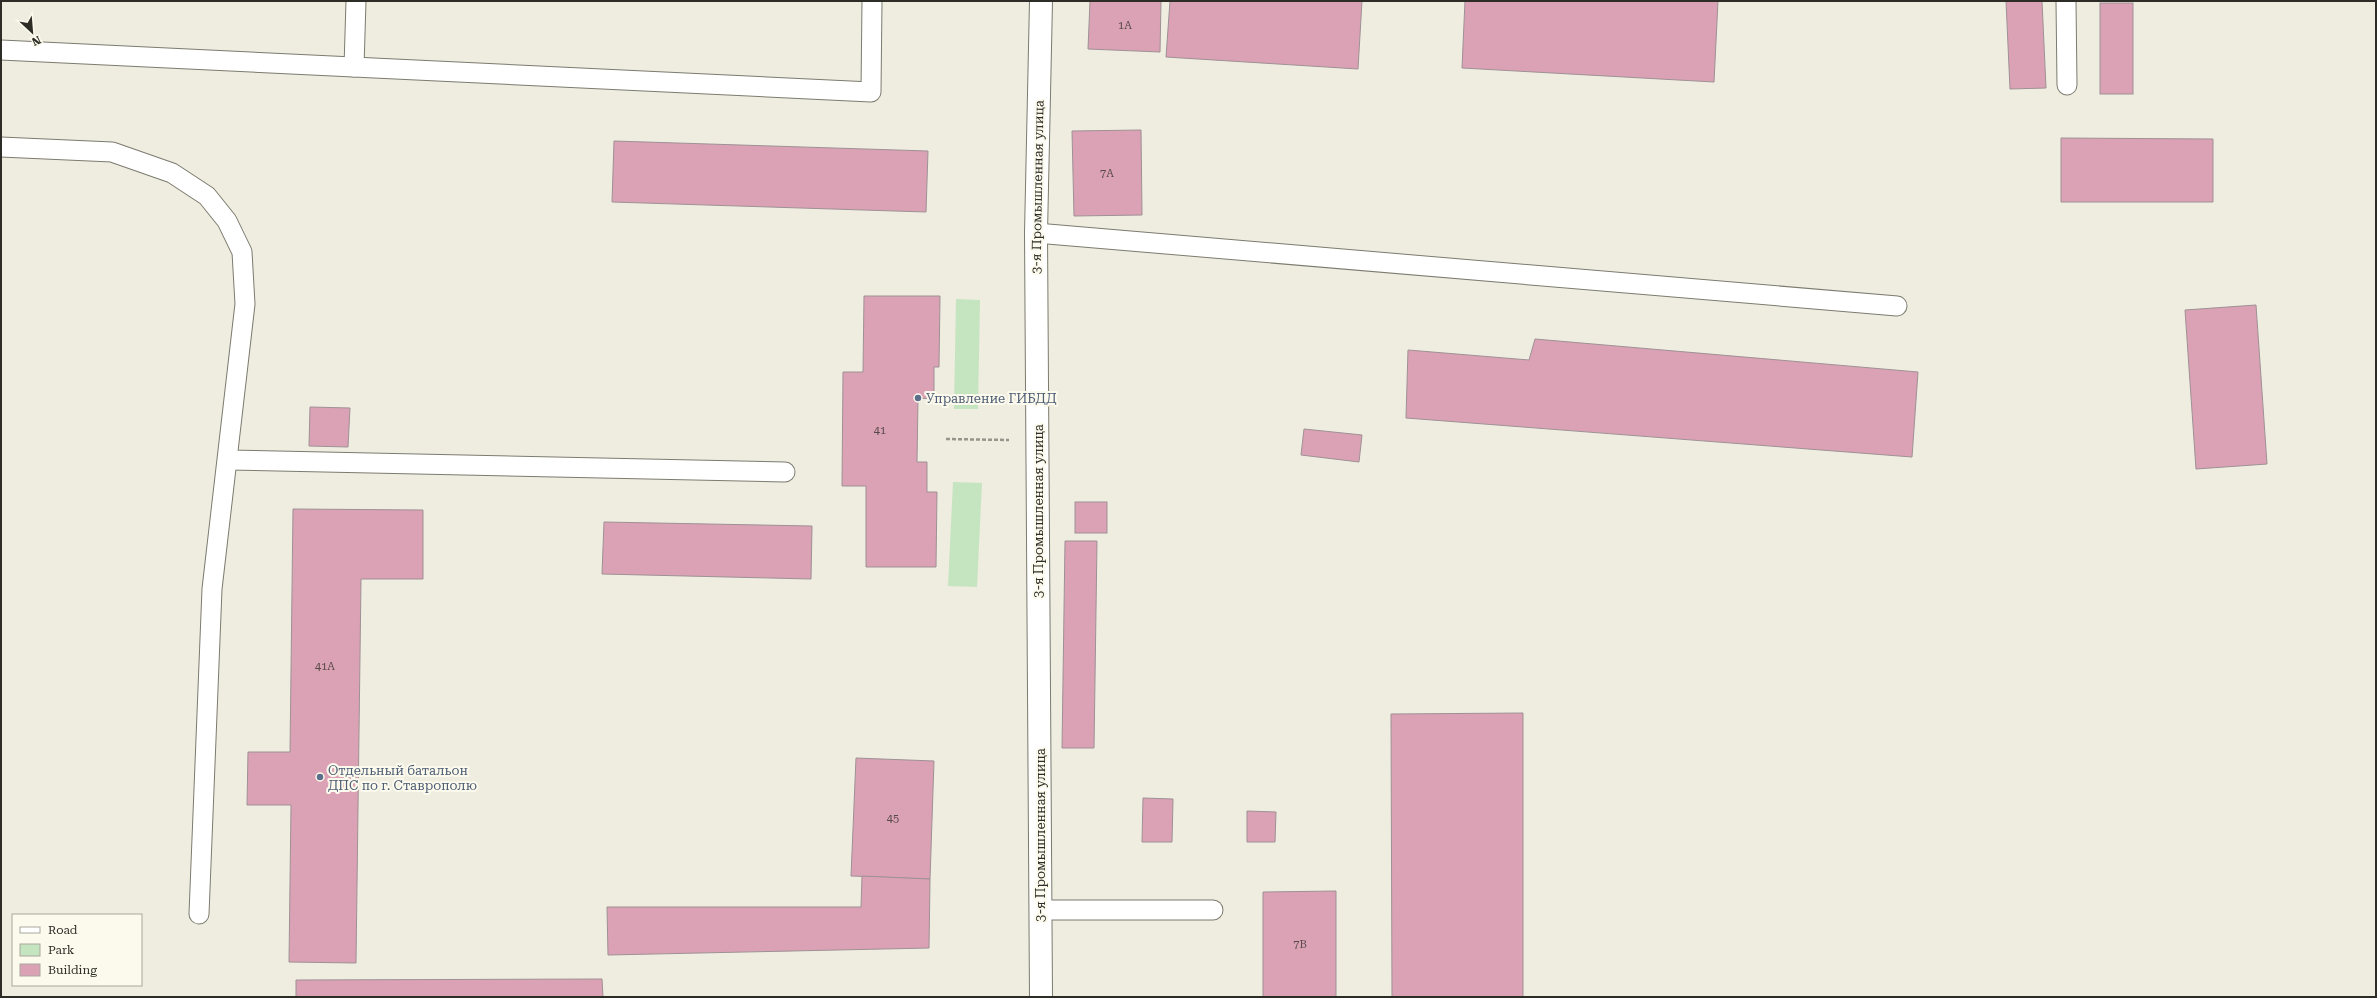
<svg xmlns="http://www.w3.org/2000/svg" width="2377" height="998" viewBox="0 0 2377 998" font-family="'Roboto Serif',serif">
	<style>
		.green { fill: #c5e4c0 }
		.building { fill: #dba2b5; stroke: #9e9195 }
		.lines { fill: none; stroke-linecap: round; stroke-linejoin: round }
		.service-casing { stroke: #7c7b6f; stroke-width: 21 }
		.minor-casing { stroke: #7c7b6f; stroke-width: 24 }
		.path { stroke: #96948b; stroke-width: 2.5; stroke-dasharray: 4 2; stroke-linecap: butt }
		.service { stroke: #fff; stroke-width: 19 }
		.minor { stroke: #fff; stroke-width: 22 }
		.service-dot { fill: #5c6f8a; stroke: #fcfaed; stroke-width: 1.5 }
		.labels { text-anchor: middle; stroke-width: 4; stroke-linejoin: round; paint-order: stroke }
		.number-label { font-size: 11px; fill: #584a4a }
		.street-label { font-size: 13px; fill: #2d2c27; stroke: #fcfaed }
		.service-label { font-size: 13px; fill: #4e5e75; stroke: #fcfaed; text-anchor: start }
	</style>
	<rect width="100%" height="100%" fill="#efece0"/>
	<g class="green">
		<polygon points="956,299 980,300 978,409 954,409"/>
		<polygon points="953,482 982,483 977,587 948,586"/>
	</g>
	<g class="building">
		<polygon points="1090,1 1161,1 1160,52 1088,49"/>
		<polygon points="1170,1 1362,1 1358,69 1166,57"/>
		<polygon points="1465,1 1718,1 1714,82 1462,68"/>
		<polygon points="2006,1 2042,1 2046,88 2010,89"/>
		<rect x="2100" y="3" width="33" height="91"/>
		<polygon points="1141,130 1142,215 1074,216 1072,131"/>
		<polygon points="2061,138 2213,139 2213,202 2061,202"/>
		<polygon points="614,141 928,151 926,212 612,202"/>
		<polygon points="864,296 940,296 939,367 934,367 934,399 918,398 917,462 927,462 927,492 937,492 936,567 866,567 866,486 842,486 843,372 863,372"/>
		<polygon points="2256,305 2267,464 2196,469 2185,310"/>
		<polygon points="1535,339 1918,372 1912,457 1406,418 1408,350 1529,360"/>
		<polygon points="310,407 350,408 348,447 309,446"/>
		<polygon points="1304,429 1362,435 1359,462 1301,455"/>
		<rect x="1075" y="502" width="32" height="31"/>
		<polygon points="293,509 423,510 423,579 361,579 356,963 289,962 291,805 247,805 248,752 290,752"/>
		<polygon points="604,522 812,526 811,579 602,574"/>
		<polygon points="1065,541 1097,541 1094,748 1062,748"/>
		<polygon points="1523,713 1523,997 1392,997 1391,714"/>
		<polygon points="856,758 934,761 930,879 851,876"/>
		<polygon points="1143,798 1173,799 1172,842 1142,842"/>
		<polygon points="1247,811 1276,812 1275,842 1247,842"/>
		<polygon points="862,876 930,879 929,948 608,955 607,907 861,907"/>
		<polygon points="1336,891 1336,997 1263,997 1263,892"/>
		<polygon points="602,979 603,997 296,997 296,980"/>
	</g>
	<g class="lines">
		<defs>
			<g id="service">
				<polyline points="2066,1 2067,85"/>
				<polyline points="1,50 871,92 872,1"/>
				<polyline points="354,67 356,1"/>
				<polyline points="1,147 112,152 172,173 207,196 227,221 242,252 245,304 212,589 199,914"/>
				<polyline points="1036,233 1897,306"/>
				<polyline points="228,460 785,472"/>
				<polyline points="1041,910 1213,910"/>
			</g>
			<polyline id="minor" points="1041,1 1036,233 1041,997"/>
		</defs>
		<use href="#service" class="service-casing"/>
		<use href="#minor" class="minor-casing"/>
		<polyline class="path" points="946,439 1009,440"/>
		<use href="#service" class="service"/>
		<use href="#minor" class="minor"/>
	</g>
	<g class="service-dot">
		<circle cx="918" cy="398" r="4"/>
		<circle cx="320" cy="777" r="4"/>
	</g>
	<g class="labels">
		<g class="number-label">
			<text x="1125" y="29">1А</text>
			<text x="1107" y="177">7А</text>
			<text x="880" y="434">41</text>
			<text x="325" y="670">41А</text>
			<text x="893" y="822">45</text>
			<text x="1300" y="948">7В</text>
		</g>
		<g class="street-label">
			<text transform="translate(1037 187) rotate(-89)" y="5">3-я Промышленная улица</text>
			<text transform="translate(1038 511) rotate(-90)" y="5">3-я Промышленная улица</text>
			<text transform="translate(1040 835) rotate(-90)" y="5">3-я Промышленная улица</text>
		</g>
		<g class="service-label">
			<text x="926" y="403">Управление ГИБДД</text>
			<text x="328" y="775">Отдельный батальон<tspan x="328" dy="15">ДПС по г. Ставрополю</tspan></text>
		</g>
	</g>
	<rect width="2377" height="998" fill="none" stroke="#2d2c27" stroke-width="4"/>
	<rect x="12" y="914" width="130" height="72" fill="#fcfaed" stroke="#a9a89e"/>
	<rect x="20" y="927" width="20" height="6" fill="#ffffff" stroke="#a9a89e"/>
	<text x="48" y="934" font-size="12" fill="#2d2c27">Road</text>
	<rect x="20" y="944" width="20" height="12" fill="#c5e4c0" stroke="#a9a89e"/>
	<text x="48" y="954" font-size="12" fill="#2d2c27">Park</text>
	<rect x="20" y="964" width="20" height="12" fill="#dba2b5" stroke="#a9a89e"/>
	<text x="48" y="974" font-size="12" fill="#2d2c27">Building</text>
	<g transform="translate(32 32) rotate(154)" stroke="#fcfaed" stroke-width="3" paint-order="stroke">
	<path d="M0-3L7 15L0 10L-7 15Z" fill="#2d2c27"/>
	<text y="-6" font-size="11" font-weight="bold" text-anchor="middle" fill="#2d2c27">N</text>
	</g>
</svg>
